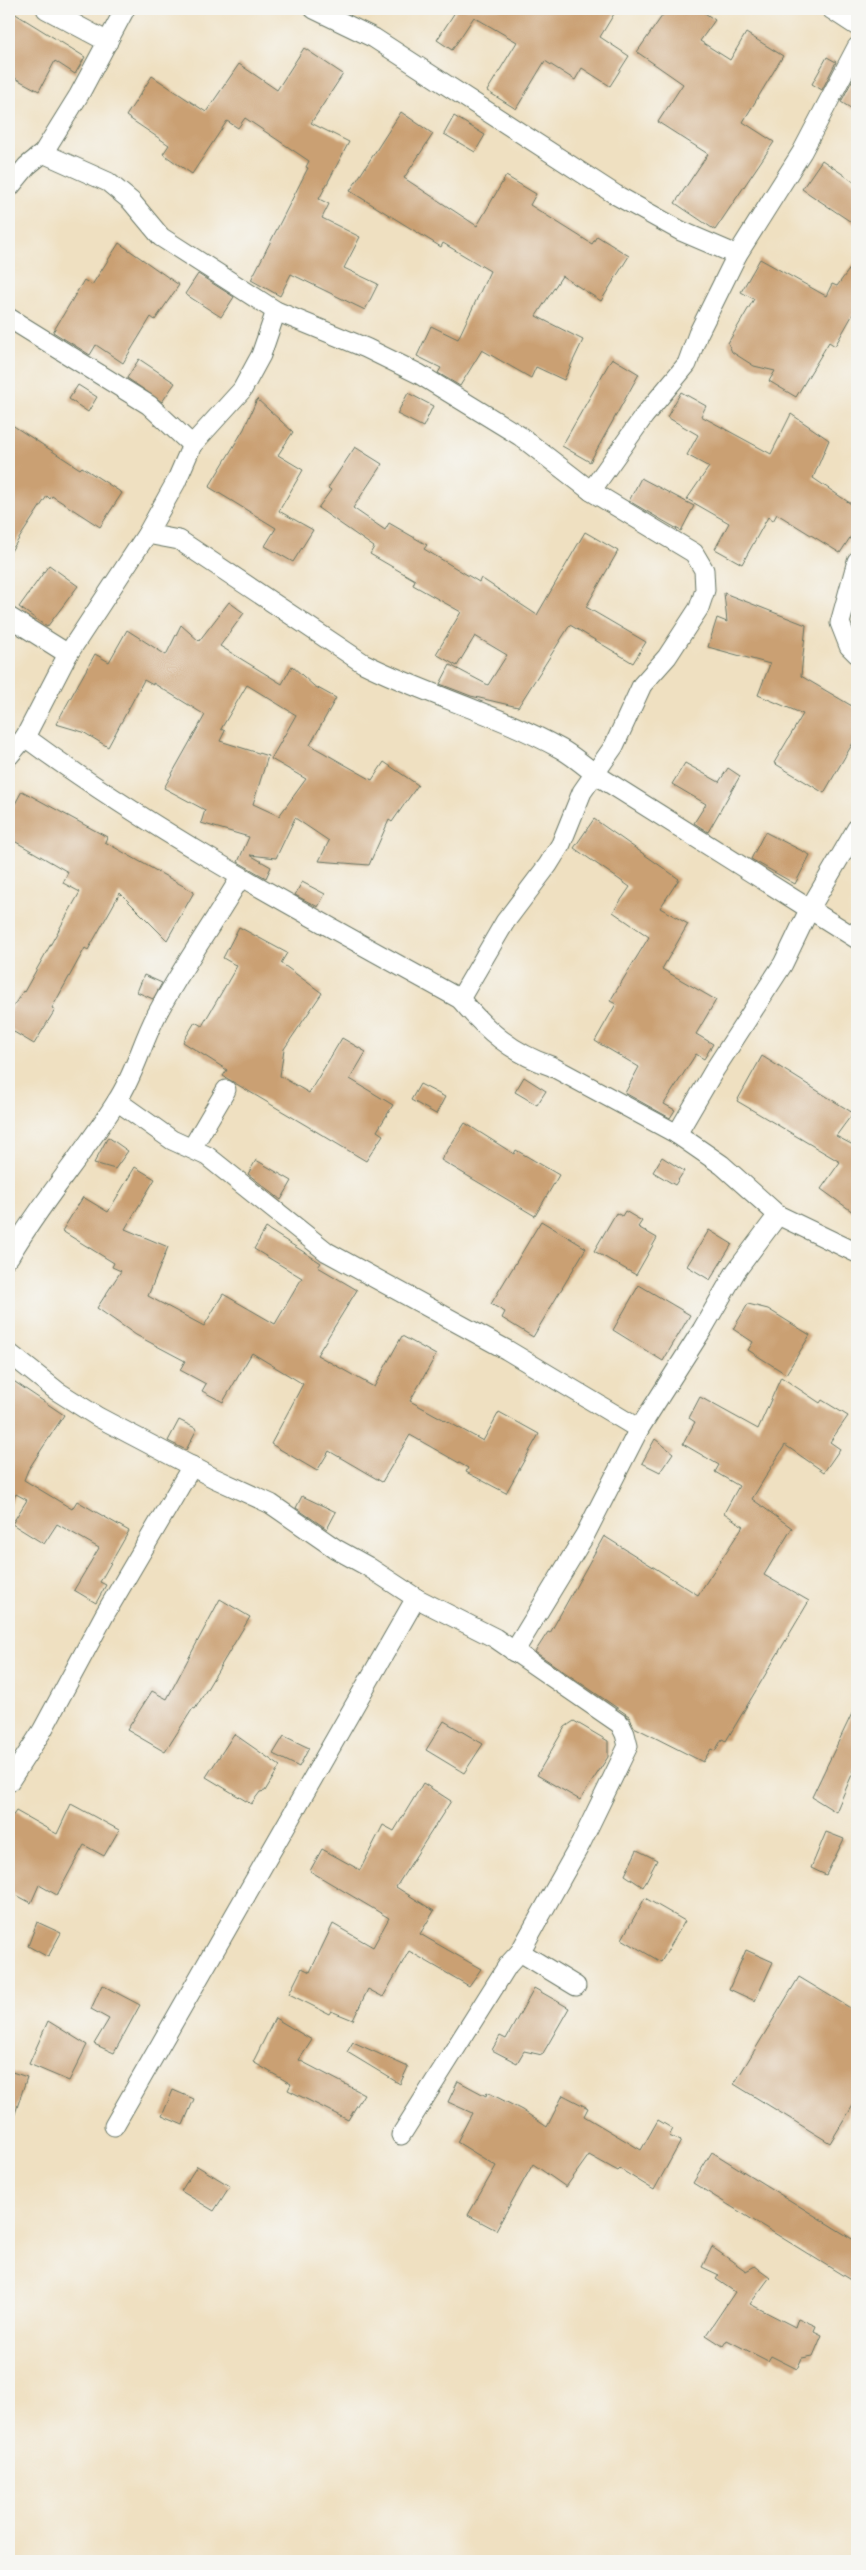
<svg xmlns="http://www.w3.org/2000/svg" width="866" height="2570" viewBox="0 0 866 2570" font-family="Vollkorn,serif">
	<style>
		.building { fill: #caa073; fill-rule: evenodd }
		.lines { fill: none; stroke-linecap: round; stroke-linejoin: round }
		.minor-casing { stroke: #687665; stroke-width: 21 }
		.minor { stroke: #fff; stroke-width: 19 }
	</style>
	<rect width="100%" height="100%" fill="#f6f6f2"/>
	<filter id="ink" filterUnits="userSpaceOnUse"><feTurbulence type="fractalNoise" baseFrequency=".02" numOctaves="2"/><feDisplacementMap in="SourceGraphic" scale="10" xChannelSelector="R" yChannelSelector="G"/><feConvolveMatrix kernelMatrix="1 2 1 2 8 2 1 2 1" color-interpolation-filters="sRGB"/></filter>
	<filter id="wash" filterUnits="userSpaceOnUse"><feTurbulence type="fractalNoise" baseFrequency=".0096" numOctaves="4" result="noise"/><feDisplacementMap in="SourceGraphic" scale="20" xChannelSelector="R" yChannelSelector="G"/><feGaussianBlur stdDeviation="1.12" result="paint"/><feColorMatrix in="noise" values="0 0 0 0 0 0 0 0 0 0 0 0 0 0 0 0 0 1.4 0 .05"/><feComposite in="paint" operator="in"/></filter>
	<g filter="url(#wash)">
		<rect width="100%" height="100%" fill="#efe0c1"/>
		<g id="blocks">
			<g class="building">
				<polygon points="457,9 617,9 600,37 629,56 610,86 582,68 575,80 545,61 516,109 487,91 517,42 474,17 452,50 437,40"/>
				<polygon points="667,9 699,9 715,20 700,41 730,60 746,33 783,56 743,122 774,142 715,230 675,203 708,154 658,122 683,84 637,52"/>
				<polygon points="9,10 85,57 75,74 55,61 39,91 9,75"/>
				<polygon points="304,48 343,74 311,123 349,142 319,199 329,204 322,218 360,237 344,268 378,284 365,310 291,274 280,296 251,280 308,168 306,167 309,161 245,118 238,128 227,121 192,174 163,154 169,145 126,116 152,76 206,112 239,64 277,90"/>
				<polygon points="827,57 836,62 822,90 812,84"/>
				<polygon points="856,73 857,74 857,112 841,102"/>
				<polygon points="401,112 433,134 404,178 477,226 506,176 536,194 530,205 592,244 597,236 629,256 601,301 562,276 536,316 583,340 564,380 536,367 531,378 482,350 460,386 438,373 441,368 417,356 431,326 458,339 490,271 443,243 441,247 350,191"/>
				<polygon points="454,116 485,135 475,152 444,134"/>
				<polygon points="822,160 857,184 857,226 802,189"/>
				<polygon points="119,243 179,285 155,320 151,317 123,363 96,345 90,355 53,332 84,280 92,285"/>
				<polygon points="760,259 826,296 832,284 837,286 857,259 857,307 835,346 829,342 796,397 769,381 775,371 754,366 732,352 728,343 754,299 741,292"/>
				<polygon points="198,274 234,297 221,317 185,294"/>
				<polygon points="612,358 639,374 590,462 562,446"/>
				<polygon points="139,359 175,383 162,402 127,378"/>
				<polygon points="78,385 97,397 88,412 69,399"/>
				<polygon points="681,392 706,406 701,416 771,454 791,414 829,440 813,478 857,508 857,527 840,553 777,514 773,521 768,517 742,564 715,549 729,523 687,499 709,467 687,455 698,435 667,417"/>
				<polygon points="408,393 433,406 423,427 397,414"/>
				<polygon points="257,399 293,432 278,455 303,470 279,511 313,530 293,562 265,546 276,528 209,487 244,429"/>
				<polygon points="9,423 80,469 82,467 122,493 100,527 52,496 50,499 47,496 9,554"/>
				<polygon points="355,447 382,464 353,508 385,530 389,523 427,545 424,549 479,582 481,578 537,615 585,532 618,551 586,607 646,642 633,663 570,625 518,707 471,696 440,684 450,665 488,685 507,655 475,636 457,666 436,654 461,612 413,585 415,580 370,554 374,547 318,508 331,490 328,488"/>
				<polygon points="641,478 694,506 681,531 629,501"/>
				<polygon points="49,565 78,586 47,627 19,607"/>
				<polygon points="724,593 806,625 801,676 857,709 857,736 824,793 774,763 803,714 758,695 770,664 708,647 717,618 727,622"/>
				<path d="M229,602l15,11 -24,33 62,38 10,-18 22,20 22,12 -26,47 62,35 12,-18 34,23 -26,37 -3,-2 -20,45 -50,-4 10,-20 -34,-23 -19,40 -26,-3 21,12 -5,11 -28,-16 11,-25 -48,-14 4,-13 -41,-22 41,-73 -52,-32v2l-9,-5 -36,67 -25,-15 -27,-8 39,-70 14,8 18,-32 39,25 15,-30 18,16zM247,685l49,30 -25,44 35,20 -27,37 -26,-12 15,-48 -48,-15 5,-10 -4,-2z"/>
				<polygon points="685,763 719,782 728,768 740,776 708,832 694,823 706,804 672,784"/>
				<polygon points="22,791 107,837 105,842 194,892 167,940 120,893 88,950 85,948 52,1008 55,1010 34,1044 9,1029 9,1013 23,991 24,992 80,892 63,883 68,872 9,838 9,815"/>
				<polygon points="594,819 679,879 660,908 688,924 662,969 716,1000 696,1034 713,1044 704,1059 696,1054 664,1104 675,1110 670,1118 625,1093 639,1067 595,1041 616,1004 610,1001 649,937 613,912 630,887 574,848"/>
				<polygon points="765,832 810,855 795,884 751,859"/>
				<polygon points="302,882 325,894 318,907 295,895"/>
				<polygon points="239,927 287,953 281,963 322,993 284,1049 280,1076 309,1093 342,1038 366,1052 350,1079 393,1105 377,1131 383,1135 366,1161 223,1076 227,1070 183,1042 195,1022 202,1026 237,966 223,958"/>
				<polygon points="144,975 162,983 153,999 137,992"/>
				<polygon points="762,1056 853,1113 836,1136 853,1145 857,1138 857,1215 821,1189 840,1162 737,1101"/>
				<polygon points="524,1077 546,1091 537,1105 515,1092"/>
				<polygon points="420,1084 445,1097 436,1114 411,1100"/>
				<polygon points="465,1123 514,1154 516,1150 559,1175 535,1216 441,1160"/>
				<polygon points="108,1137 128,1151 115,1169 94,1163"/>
				<polygon points="662,1157 684,1171 675,1185 653,1172"/>
				<polygon points="256,1160 292,1181 281,1200 248,1174"/>
				<polygon points="135,1167 155,1179 125,1229 168,1247 148,1296 204,1326 223,1294 275,1324 302,1278 254,1249 266,1228 321,1263 318,1267 357,1290 317,1355 374,1387 402,1336 436,1355 410,1401 483,1441 499,1412 539,1434 506,1493 466,1472 468,1468 410,1435 382,1482 329,1451 317,1471 271,1444 303,1384 252,1353 223,1402 202,1391 206,1384 180,1370 185,1361 136,1335 97,1308 121,1271 112,1267 114,1263 62,1231 83,1197 108,1212"/>
				<polygon points="625,1211 642,1221 638,1227 657,1238 636,1275 594,1251 616,1213 622,1216"/>
				<polygon points="541,1221 586,1248 533,1337 502,1318 505,1312 491,1304"/>
				<polygon points="709,1230 732,1244 710,1280 687,1266"/>
				<polygon points="639,1285 690,1315 663,1361 613,1330"/>
				<polygon points="748,1304 768,1309 810,1335 786,1374 748,1350 753,1342 733,1329"/>
				<polygon points="781,1377 820,1403 822,1400 848,1416 830,1442 840,1449 824,1472 785,1445 752,1499 792,1528 764,1575 809,1601 726,1741 722,1739 715,1751 711,1749 703,1762 634,1727 629,1716 535,1652 548,1632 550,1633 604,1536 698,1595 743,1526 724,1513 739,1486 715,1472 719,1465 683,1444 695,1422 689,1418 700,1397 758,1429"/>
				<polygon points="9,1378 64,1415 28,1470 24,1480 72,1509 77,1501 129,1531 100,1582 106,1585 96,1603 74,1590 99,1548 57,1524 44,1544 12,1524 27,1500 16,1494 9,1507"/>
				<polygon points="179,1420 197,1429 186,1450 168,1441"/>
				<polygon points="655,1439 673,1453 660,1472 642,1463"/>
				<polygon points="302,1496 336,1512 327,1529 296,1508"/>
				<polygon points="220,1599 250,1617 195,1709 193,1708 165,1752 127,1730 152,1691 167,1699"/>
				<polygon points="857,1703 857,1763 836,1812 812,1797"/>
				<polygon points="444,1721 483,1744 464,1773 426,1750"/>
				<polygon points="574,1721 608,1741 608,1757 580,1800 537,1775 565,1727"/>
				<polygon points="234,1734 280,1766 265,1791 260,1792 251,1804 206,1777"/>
				<polygon points="284,1736 309,1748 299,1767 273,1754"/>
				<polygon points="423,1783 451,1801 396,1887 434,1911 420,1934 481,1969 469,1986 409,1951 383,1997 368,1989 353,2020 331,2011 329,2014 289,1994 302,1968 310,1972 333,1924 373,1947 389,1918 310,1871 322,1849 360,1870 383,1825 394,1831"/>
				<polygon points="71,1804 119,1830 104,1856 84,1845 57,1895 39,1885 31,1903 9,1891 9,1821 16,1811 57,1834"/>
				<polygon points="826,1832 844,1839 826,1875 811,1868"/>
				<polygon points="637,1850 657,1860 643,1887 625,1875"/>
				<polygon points="645,1898 685,1921 661,1962 622,1939"/>
				<polygon points="37,1922 61,1933 48,1957 28,1946"/>
				<polygon points="746,1950 773,1962 755,2001 729,1989"/>
				<polygon points="799,1977 857,2012 857,2099 830,2143 734,2084"/>
				<polygon points="102,1985 140,2005 114,2053 94,2044 109,2019 91,2009"/>
				<polygon points="534,1988 569,2008 542,2055 524,2051 517,2063 492,2050 500,2036 506,2039"/>
				<polygon points="275,2018 312,2040 299,2060 364,2094 348,2120 288,2090 291,2084 253,2062"/>
				<polygon points="48,2021 87,2045 69,2081 29,2064"/>
				<polygon points="353,2042 408,2067 400,2084 347,2052"/>
				<polygon points="9,2071 27,2077 12,2123 9,2122"/>
				<polygon points="458,2081 486,2096 487,2092 522,2110 547,2127 563,2095 588,2108 584,2116 641,2150 658,2120 673,2129 669,2136 681,2141 654,2190 620,2169 618,2171 589,2155 566,2187 533,2164 496,2230 468,2215 496,2166 457,2142 472,2113 448,2102"/>
				<polygon points="173,2090 194,2099 183,2125 162,2116"/>
				<polygon points="712,2152 857,2242 857,2284 693,2183"/>
				<polygon points="197,2166 230,2186 214,2211 181,2191"/>
				<polygon points="712,2247 746,2271 755,2266 770,2277 750,2304 795,2327 798,2318 816,2326 814,2331 822,2335 813,2356 802,2358 797,2369 771,2356 768,2361 727,2340 723,2346 706,2335 735,2292 716,2279 719,2275 702,2267"/>
			</g>
		</g>
	</g>
	<g filter="url(#ink)">
		<use href="#blocks" fill-opacity="0" stroke="#687665" stroke-width="1"/>
		<g class="lines">
			<defs>
				<g id="minor">
					<polyline points="46,9 108,42"/>
					<polyline points="314,9 374,38 616,195 681,231 737,255"/>
					<polyline points="831,9 857,26"/>
					<polyline points="43,153 108,182 131,201 161,237 276,311 366,348 419,374 520,436 591,491 694,553 704,570 705,590 699,608 667,657 642,685 614,746 582,792 561,844 548,865 505,922 460,999"/>
					<polyline points="9,188 27,166 43,153 79,95 125,9"/>
					<polyline points="9,318 149,405 192,445"/>
					<polyline points="591,491 644,416 687,364 698,334 737,255 802,152 857,47"/>
					<path d="M147,534l32,6 184,123c64,32 135,51 198,86 12,7 23,16 34,25l262,165"/>
					<polyline points="857,561 840,623 849,646 857,654"/>
					<polyline points="9,617 68,654"/>
					<path d="M25,737c137,101 287,180 435,262 26,31 52,54 91,67l126,68 45,31 56,50 79,38"/>
					<polyline points="9,756 25,737 68,654 147,534 176,482 192,445 242,390 261,355 276,311"/>
					<polyline points="117,1101 172,1140 207,1156 327,1252 507,1350 639,1429"/>
					<polyline points="677,1134 715,1069 783,964 809,910 857,828"/>
					<polyline points="192,1148 226,1090"/>
					<path d="M9,1257c32,-55 74,-102 108,-156 18,-27 25,-59 40,-87 25,-47 56,-90 83,-136"/>
					<polyline points="9,1353 57,1391 98,1417 214,1478 271,1504 336,1549 367,1566 416,1598 495,1638 620,1724 625,1734 628,1746 581,1843 520,1952 508,1965 401,2135"/>
					<polyline points="514,1652 585,1535 639,1429 702,1330 736,1271 778,1215"/>
					<polyline points="9,1782 42,1731 105,1614 192,1466"/>
					<polyline points="520,1952 576,1986"/>
					<polyline points="114,2126 416,1598"/>
				</g>
			</defs>
			<use href="#minor" class="minor-casing"/>
			<use href="#minor" class="minor"/>
		</g>
	</g>
	<rect width="866" height="2570" fill="none" stroke="#f6f6f2" stroke-width="30"/>
</svg>
